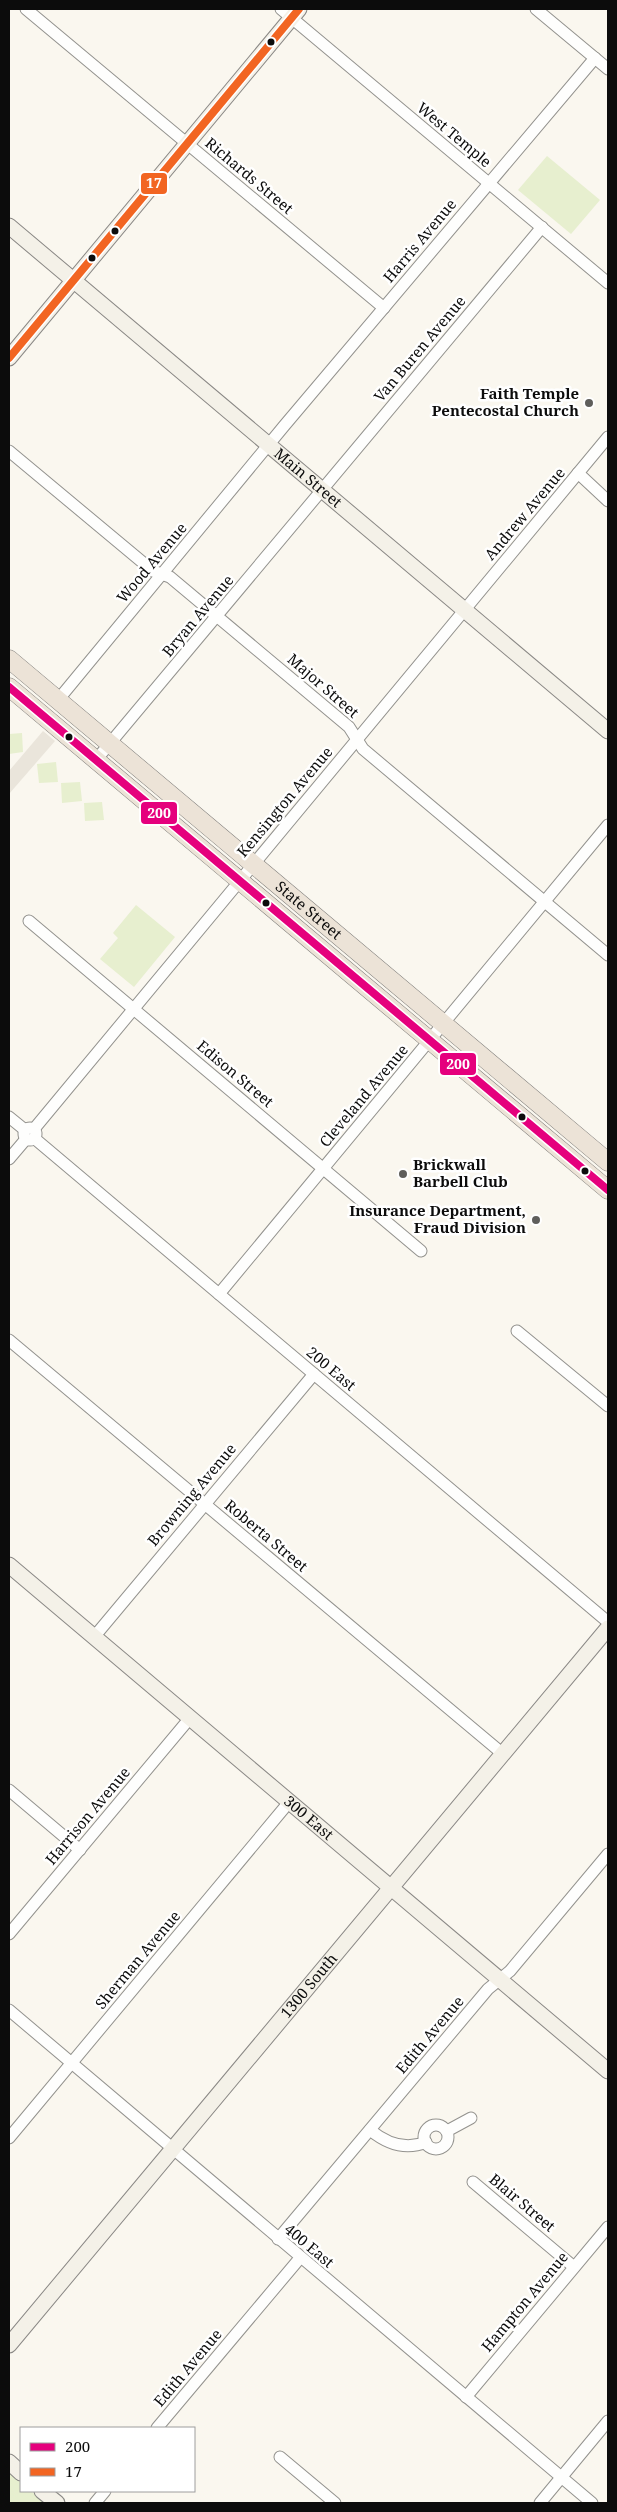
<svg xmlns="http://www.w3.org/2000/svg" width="617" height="2512" viewBox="0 0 617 2512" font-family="'Noto Serif',serif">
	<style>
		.green { fill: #e7efcf }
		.plaza { fill: #eae5db }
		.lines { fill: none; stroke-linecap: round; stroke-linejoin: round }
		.street-casing { stroke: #93928e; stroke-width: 13 }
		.secondary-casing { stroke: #8a8885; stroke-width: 17 }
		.primary-casing { stroke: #807f7c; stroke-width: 19 }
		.street { stroke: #fefefd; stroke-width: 11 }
		.secondary { stroke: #f4f1e8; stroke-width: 15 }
		.primary { stroke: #ece3d7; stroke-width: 18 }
		.bus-1-casing { stroke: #fff; stroke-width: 11 }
		.bus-2-casing { stroke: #fff; stroke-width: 11 }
		.bus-1 { stroke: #e5007d; stroke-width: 8 }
		.bus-2 { stroke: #f26522; stroke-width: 8 }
		.bus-dot { fill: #0c0c0c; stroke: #fff; stroke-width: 2 }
		.poi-dot { fill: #5f5e5b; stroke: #fff; stroke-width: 2 }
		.labels { text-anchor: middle; stroke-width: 5; stroke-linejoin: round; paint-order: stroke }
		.street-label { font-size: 15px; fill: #0c0c0c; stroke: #fff }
		.poi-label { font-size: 15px; font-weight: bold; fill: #0c0c0c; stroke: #fff; text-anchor: end }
		.line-badge { stroke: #fff; stroke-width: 2 }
		.badge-label { font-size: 14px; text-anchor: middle; font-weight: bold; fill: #fff }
	</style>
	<rect width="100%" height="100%" fill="#faf7ef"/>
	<g class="green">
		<polygon points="547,156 600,200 571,234 518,190"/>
		<polygon points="22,733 23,752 9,754 9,734"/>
		<polygon points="56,762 58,782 39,783 37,764"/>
		<polygon points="80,782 82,801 62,803 61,783"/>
		<polygon points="102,802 104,820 85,821 84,803"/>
		<polygon points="136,905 175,937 134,987 100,959 118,938 113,933"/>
		<polygon points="9,2472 21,2482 21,2491 31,2491 46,2503 9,2503"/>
	</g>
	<polygon class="plaza" points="43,731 55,741 9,794 9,771"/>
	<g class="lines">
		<defs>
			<g id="street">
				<polyline points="26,9 384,308"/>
				<polyline points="281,9 608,283"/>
				<polyline points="536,9 608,69"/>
				<polyline points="9,451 153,571 170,577 349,727 363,749 608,955"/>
				<polyline points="578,473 608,501"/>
				<polyline points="58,700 284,426 595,58"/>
				<polyline points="96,760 542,227"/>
				<polyline points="29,921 421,1251"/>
				<polyline points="9,1117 25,1130"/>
				<circle cx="30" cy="1134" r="6"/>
				<polyline points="34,1129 608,437"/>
				<polyline points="34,1138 608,1622"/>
				<polyline points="9,1159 26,1139"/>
				<polyline points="219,1294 608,825"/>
				<polyline points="517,1331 608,1406"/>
				<polyline points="9,1340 503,1754"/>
				<polyline points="94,1637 314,1374"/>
				<polyline points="9,1790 80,1850"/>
				<polyline points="9,1934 190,1718"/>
				<polyline points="9,2010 592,2503"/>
				<circle cx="436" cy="2137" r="12"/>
				<path d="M370,2130c16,13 35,21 56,12"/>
				<polyline points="447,2131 471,2118"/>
				<polyline points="9,2138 290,1801"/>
				<polyline points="473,2182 574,2267"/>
				<polyline points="278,2239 488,1989 510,1971 608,1854"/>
				<polyline points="466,2397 608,2227"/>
				<polyline points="157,2428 300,2258"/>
				<polyline points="280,2457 335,2503"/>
				<polyline points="95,2503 105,2491"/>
				<polyline points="540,2503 608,2421"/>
			</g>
			<g id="secondary">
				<path id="s1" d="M9,226l599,505"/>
				<polyline points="9,358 299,9"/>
				<path id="s2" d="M9,1565l599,506"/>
				<path id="s3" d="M9,2345l599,-717"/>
				<polyline points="9,2462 21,2473"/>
				<polyline points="42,2491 57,2503"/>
			</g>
			<g id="primary">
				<path id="s4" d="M9,659l599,503"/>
				<polyline points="9,687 608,1190"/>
			</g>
		</defs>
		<use href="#street" class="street-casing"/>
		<use href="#secondary" class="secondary-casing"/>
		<use href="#primary" class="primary-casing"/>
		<use href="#street" class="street"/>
		<use href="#secondary" class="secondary"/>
		<use href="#primary" class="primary"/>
		<defs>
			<polyline id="bus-1" points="9,687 608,1190"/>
			<polyline id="bus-2" points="9,358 299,9"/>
		</defs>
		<use href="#bus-1" class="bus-1-casing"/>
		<use href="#bus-2" class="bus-2-casing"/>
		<use href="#bus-1" class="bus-1"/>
		<use href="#bus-2" class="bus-2"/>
	</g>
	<g class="bus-dot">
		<circle cx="271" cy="42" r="4.5"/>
		<circle cx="115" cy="231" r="4.5"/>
		<circle cx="92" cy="258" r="4.5"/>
		<circle cx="69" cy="737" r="4.5"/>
		<circle cx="266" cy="903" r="4.5"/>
		<circle cx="522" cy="1117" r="4.5"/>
		<circle cx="585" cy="1171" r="4.5"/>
	</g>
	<g class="poi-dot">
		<circle cx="589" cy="403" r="5"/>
		<circle cx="403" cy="1174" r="5"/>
		<circle cx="536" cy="1220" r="5"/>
	</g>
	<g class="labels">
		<g class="street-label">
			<text transform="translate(454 135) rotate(40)" y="5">West Temple</text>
			<text transform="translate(249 176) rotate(40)" y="5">Richards Street</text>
			<text transform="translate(420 241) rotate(-50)" y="5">Harris Avenue</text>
			<text transform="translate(420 349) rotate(-50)" y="5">Van Buren Avenue</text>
			<text dy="5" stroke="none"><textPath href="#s1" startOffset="391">Main Street</textPath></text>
			<text transform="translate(525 514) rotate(-50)" y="5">Andrew Avenue</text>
			<text transform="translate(152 563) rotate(-50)" y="5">Wood Avenue</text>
			<text transform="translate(198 616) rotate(-50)" y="5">Bryan Avenue</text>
			<text transform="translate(323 686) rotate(41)" y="5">Major Street</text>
			<text transform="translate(285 802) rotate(-50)" y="5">Kensington Avenue</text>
			<text dy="5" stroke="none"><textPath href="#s4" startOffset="391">State Street</textPath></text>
			<text transform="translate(235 1074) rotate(40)" y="5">Edison Street</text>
			<text transform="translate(364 1096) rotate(-50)" y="5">Cleveland Avenue</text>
			<text transform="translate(331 1369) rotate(40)" y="5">200 East</text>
			<text transform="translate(192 1495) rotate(-50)" y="5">Browning Avenue</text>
			<text transform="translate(266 1536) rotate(40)" y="5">Roberta Street</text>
			<text transform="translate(88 1816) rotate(-50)" y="5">Harrison Avenue</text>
			<text dy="5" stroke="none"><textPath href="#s2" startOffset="392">300 East</textPath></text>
			<text transform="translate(138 1960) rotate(-50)" y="5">Sherman Avenue</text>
			<text dy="5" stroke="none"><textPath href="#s3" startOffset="468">1300 South</textPath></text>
			<text transform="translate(430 2035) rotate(-50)" y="5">Edith Avenue</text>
			<text transform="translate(522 2203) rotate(40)" y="5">Blair Street</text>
			<text transform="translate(309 2246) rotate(40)" y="5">400 East</text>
			<text transform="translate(525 2302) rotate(-50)" y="5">Hampton Avenue</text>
			<text transform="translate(188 2368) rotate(-50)" y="5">Edith Avenue</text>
		</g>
		<g class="poi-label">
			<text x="579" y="399">Faith Temple<tspan x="579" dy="17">Pentecostal Church</tspan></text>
			<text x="413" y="1170" text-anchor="start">Brickwall<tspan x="413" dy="17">Barbell Club</tspan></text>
			<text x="526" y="1216">Insurance Department,<tspan x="526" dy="17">Fraud Division</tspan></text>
		</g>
	</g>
	<g class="line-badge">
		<rect x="140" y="172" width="28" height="23" rx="5" fill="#f26522"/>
		<rect x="140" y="801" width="38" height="24" rx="5" fill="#e5007d"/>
		<rect x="439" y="1052" width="38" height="24" rx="5" fill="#e5007d"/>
	</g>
	<g class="badge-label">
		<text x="154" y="188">17</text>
		<text x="159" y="818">200</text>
		<text x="458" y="1069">200</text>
	</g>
	<rect width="617" height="2512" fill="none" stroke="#0c0c0c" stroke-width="20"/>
	<rect x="20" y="2427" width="175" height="65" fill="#ffffff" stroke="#9e9e9e"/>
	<rect x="30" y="2443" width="25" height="8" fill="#e5007d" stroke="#9e9e9e"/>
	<text x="65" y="2452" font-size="15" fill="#0c0c0c">200</text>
	<rect x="30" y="2468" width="25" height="8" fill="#f26522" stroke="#9e9e9e"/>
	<text x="65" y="2477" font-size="15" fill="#0c0c0c">17</text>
</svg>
